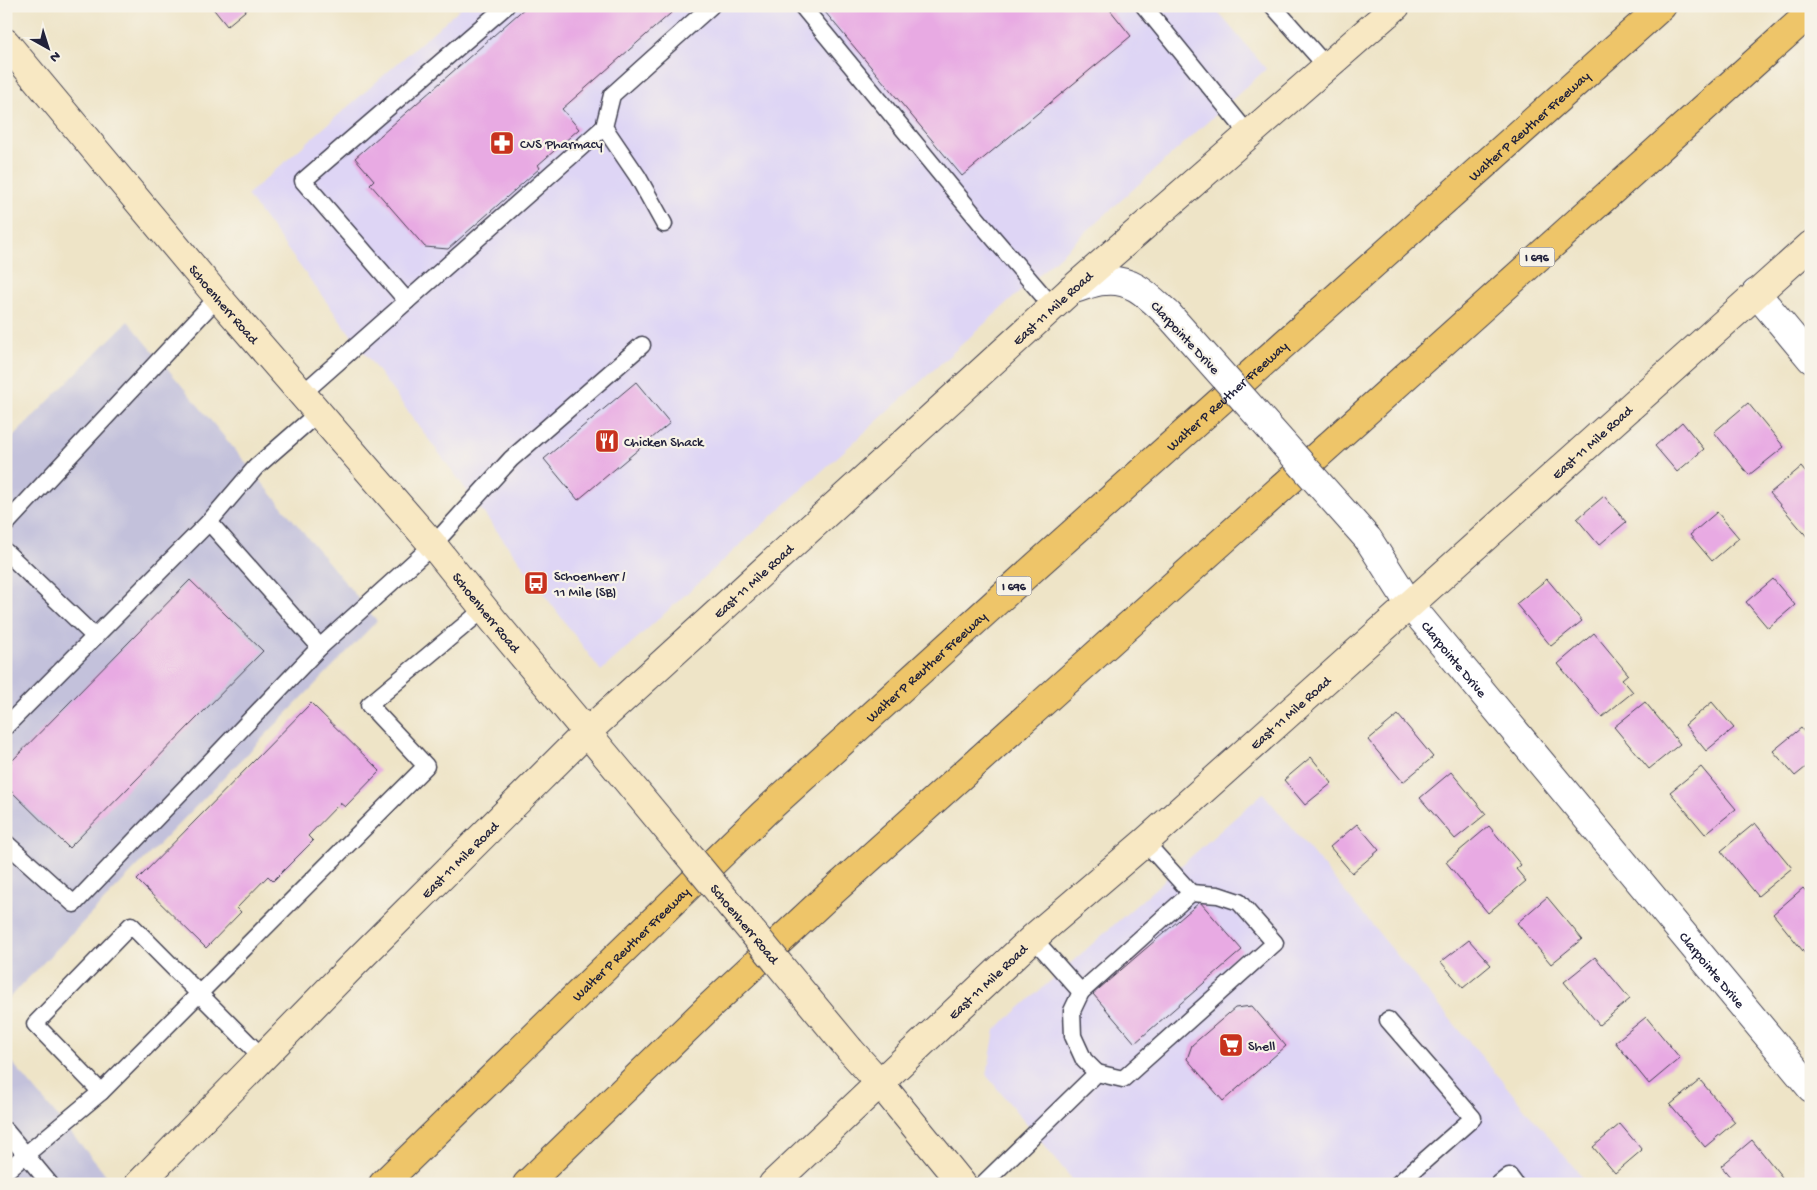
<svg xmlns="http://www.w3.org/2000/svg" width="1817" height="1190" viewBox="0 0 1817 1190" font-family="'Gochi Hand',sans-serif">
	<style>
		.built { fill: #ded5f5 }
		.industrial { fill: #c3c1db }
		.building { fill: #e8aae3 }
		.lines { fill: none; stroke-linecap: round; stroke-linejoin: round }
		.lane-casing { stroke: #413f50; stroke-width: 19 }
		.street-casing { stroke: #413f50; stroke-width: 30 }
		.secondary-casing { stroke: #413f50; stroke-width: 30 }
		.highway-casing { stroke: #413f50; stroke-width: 30 }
		.lane { stroke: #fff; stroke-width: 16 }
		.street { stroke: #fff; stroke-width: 28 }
		.secondary { stroke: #f8e8c3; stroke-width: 28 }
		.highway { stroke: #eec569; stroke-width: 28 }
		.street-bridge-casing { stroke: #413f50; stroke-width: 30; stroke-linecap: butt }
		.secondary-bridge-casing { stroke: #413f50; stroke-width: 30; stroke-linecap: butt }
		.street-bridge { stroke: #fff; stroke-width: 28 }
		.secondary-bridge { stroke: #f8e8c3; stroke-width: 28 }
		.labels { text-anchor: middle; stroke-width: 4.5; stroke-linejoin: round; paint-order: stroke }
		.shield { fill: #f7f3e8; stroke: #62616f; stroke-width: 1 }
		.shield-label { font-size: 12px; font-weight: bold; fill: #22223b }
		.street-label { font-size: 14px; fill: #22223b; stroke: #f7f3e8 }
		.poi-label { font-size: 14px; fill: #22223b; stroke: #f7f3e8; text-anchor: start }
	</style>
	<rect width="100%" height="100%" fill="#f7f3e8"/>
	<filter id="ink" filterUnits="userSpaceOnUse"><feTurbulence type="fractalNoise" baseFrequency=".02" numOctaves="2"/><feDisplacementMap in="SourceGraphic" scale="10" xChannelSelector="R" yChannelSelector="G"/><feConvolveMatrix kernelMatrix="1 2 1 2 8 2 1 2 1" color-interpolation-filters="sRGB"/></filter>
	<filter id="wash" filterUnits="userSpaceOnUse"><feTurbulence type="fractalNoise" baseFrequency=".0096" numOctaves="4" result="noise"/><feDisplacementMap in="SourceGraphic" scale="20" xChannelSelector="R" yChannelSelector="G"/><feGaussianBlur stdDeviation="1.12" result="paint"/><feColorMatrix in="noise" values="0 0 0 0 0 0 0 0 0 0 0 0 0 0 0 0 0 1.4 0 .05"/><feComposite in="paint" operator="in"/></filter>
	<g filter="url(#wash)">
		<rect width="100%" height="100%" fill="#eee4c7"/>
		<g class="built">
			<polygon points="463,6 1213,6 1266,69 601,671 247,195"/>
			<polygon points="1263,793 1416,978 1588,1184 1076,1184 987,1076 995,1030"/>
		</g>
		<g class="industrial">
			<polygon points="128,321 377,621 6,1001 6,444"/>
			<polygon points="6,1055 112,1182 110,1184 6,1184"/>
		</g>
		<g id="blocks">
			<g class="building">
				<polygon points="211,6 251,6 227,26"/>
				<polygon points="527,6 679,6 562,109 579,129 538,165 540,168 448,249 425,247 370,184 374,180 355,158"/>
				<polygon points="820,6 1107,6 1131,36 962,176"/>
				<polygon points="636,382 670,423 578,500 544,459"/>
				<polygon points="1748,403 1784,447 1749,475 1714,432"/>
				<polygon points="1682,422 1704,449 1677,472 1655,446"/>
				<polygon points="1801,467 1811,479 1811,538 1809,539 1770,493"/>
				<polygon points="1604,496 1626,522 1599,545 1577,519"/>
				<polygon points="1717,512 1739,538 1712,561 1690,535"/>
				<polygon points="1547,579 1582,621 1551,646 1516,604"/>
				<polygon points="1773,579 1795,605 1768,628 1746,602"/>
				<polygon points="190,580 263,651 69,848 6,786 6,767"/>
				<polygon points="1594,633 1628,674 1622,679 1633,692 1602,717 1558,664"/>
				<polygon points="1645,702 1680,744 1649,769 1614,727"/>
				<polygon points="1712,702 1734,728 1706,751 1685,725"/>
				<polygon points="311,703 380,771 345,807 340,803 308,836 313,841 273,881 268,876 237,908 241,912 206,948 137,880"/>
				<polygon points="1398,715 1433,757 1403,782 1368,740"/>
				<polygon points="1801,728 1811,740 1811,763 1795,776 1773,751"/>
				<polygon points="1311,757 1332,783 1305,805 1284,780"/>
				<polygon points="1701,767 1736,809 1705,834 1670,792"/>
				<polygon points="1451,772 1486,814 1455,839 1420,798"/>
				<polygon points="1755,823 1792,868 1758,896 1721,851"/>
				<polygon points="1357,824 1379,850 1352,873 1330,847"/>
				<polygon points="1489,826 1521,865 1516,869 1526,881 1488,913 1446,862"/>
				<polygon points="1803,888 1811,897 1811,953 1807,956 1773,914"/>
				<polygon points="1547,897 1582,939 1551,964 1517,923"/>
				<polygon points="1200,902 1242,950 1135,1043 1093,994"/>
				<polygon points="1469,940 1491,965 1463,988 1441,962"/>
				<polygon points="1595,957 1630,999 1599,1025 1564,982"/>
				<polygon points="1252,1006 1286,1046 1223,1101 1187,1059 1192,1045 1235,1008"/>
				<polygon points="1646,1017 1680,1058 1649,1084 1615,1042"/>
				<polygon points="1700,1080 1735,1122 1705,1147 1670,1105"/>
				<polygon points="1620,1124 1642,1150 1615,1173 1593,1147"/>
				<polygon points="1752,1140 1786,1182 1784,1184 1736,1184 1721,1166"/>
			</g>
		</g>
	</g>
	<g filter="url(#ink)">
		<use href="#blocks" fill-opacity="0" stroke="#413f50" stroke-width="1"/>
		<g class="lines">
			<defs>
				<g id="lane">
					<polyline points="802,6 984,227 1053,307"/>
					<polyline points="1144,6 1249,135"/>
					<polyline points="1273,6 1327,67"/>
					<polyline points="664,224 638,177 604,127 612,95 711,6"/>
					<polyline points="407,301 303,181 506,6"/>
					<polyline points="303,393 604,127"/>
					<polyline points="209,522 320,647"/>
					<polyline points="6,524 218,297"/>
					<polyline points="6,552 95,637"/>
					<polyline points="6,726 209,522 256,467 319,412"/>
					<polyline points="6,843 74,904 320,647 433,545 511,459 642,345"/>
					<polyline points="1033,938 1081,992 1191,893 1145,842"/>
					<polyline points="1081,992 1072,1011 1073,1036 1084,1060 1097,1073"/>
					<polyline points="1388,1020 1473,1118 1398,1184"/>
					<polyline points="101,1092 35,1024 131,925 263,1058"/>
					<polyline points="6,1131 50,1184"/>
					<polyline points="6,1171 101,1092 426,766 369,705 484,609"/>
					<polyline points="983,1184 1097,1073 1123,1079 1275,943 1239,902 1218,895 1191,893"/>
					<polyline points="1499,1184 1509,1176 1515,1184"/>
				</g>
				<g id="street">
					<path d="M1071,290c11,-3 23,-9 34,-9 28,-3 44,16 63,33"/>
					<polyline points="1756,293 1811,359"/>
					<path id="s1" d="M1368,539l42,66 401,483"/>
				</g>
				<g id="secondary">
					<path id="s2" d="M6,43l212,254 215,248 60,75 131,157"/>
					<polyline points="850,1050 879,1082 962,1184"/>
					<path id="s3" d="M139,1184l215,-220 232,-231 485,-443 325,-284"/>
					<path id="s4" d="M773,1184l260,-246 112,-96 666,-597"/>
				</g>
				<g id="highway">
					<path id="s5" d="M383,1184l381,-371 273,-248 625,-559"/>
					<polyline points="527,1184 709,1007 831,893 1811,12"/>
				</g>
			</defs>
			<use href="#lane" class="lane-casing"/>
			<use href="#street" class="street-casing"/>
			<use href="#secondary" class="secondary-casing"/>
			<use href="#highway" class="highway-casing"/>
			<use href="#lane" class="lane"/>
			<use href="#street" class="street"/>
			<use href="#secondary" class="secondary"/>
			<use href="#highway" class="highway"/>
			<defs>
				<polyline id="street-bridge" points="1168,314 1368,539"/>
				<g id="secondary-bridge">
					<path id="s6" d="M624,777l226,273"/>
				</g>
			</defs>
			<use href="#street-bridge" class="street-bridge-casing"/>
			<use href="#secondary-bridge" class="secondary-bridge-casing"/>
			<use href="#street-bridge" class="street-bridge"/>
			<use href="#secondary-bridge" class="secondary-bridge"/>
		</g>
	</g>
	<defs>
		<symbol id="pharmacy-square" viewBox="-11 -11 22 22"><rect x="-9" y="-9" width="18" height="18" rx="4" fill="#c8321e" stroke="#f7f3e8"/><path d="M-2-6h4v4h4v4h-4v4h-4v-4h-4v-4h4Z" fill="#fff"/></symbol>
		<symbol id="restaurant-square" viewBox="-11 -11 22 22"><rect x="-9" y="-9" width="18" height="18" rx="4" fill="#c8321e" stroke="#f7f3e8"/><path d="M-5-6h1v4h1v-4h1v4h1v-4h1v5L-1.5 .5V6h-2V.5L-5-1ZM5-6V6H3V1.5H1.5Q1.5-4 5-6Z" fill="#fff"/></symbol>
		<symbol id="bus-square" viewBox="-11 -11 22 22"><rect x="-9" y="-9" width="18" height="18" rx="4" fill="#c8321e" stroke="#f7f3e8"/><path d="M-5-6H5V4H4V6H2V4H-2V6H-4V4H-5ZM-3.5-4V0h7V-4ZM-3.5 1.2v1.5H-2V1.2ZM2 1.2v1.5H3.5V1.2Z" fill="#fff"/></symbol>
		<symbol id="supermarket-square" viewBox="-11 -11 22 22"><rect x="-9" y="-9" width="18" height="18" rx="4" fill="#c8321e" stroke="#f7f3e8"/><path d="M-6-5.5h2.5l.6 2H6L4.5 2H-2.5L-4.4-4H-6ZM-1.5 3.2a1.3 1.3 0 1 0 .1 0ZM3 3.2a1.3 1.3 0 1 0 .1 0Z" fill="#fff"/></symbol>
	</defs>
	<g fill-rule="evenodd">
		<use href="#pharmacy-square" x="488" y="129" width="28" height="28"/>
		<use href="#restaurant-square" x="593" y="427" width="28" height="28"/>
		<use href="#bus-square" x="522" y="569" width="28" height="28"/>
		<use href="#supermarket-square" x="1217" y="1031" width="28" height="28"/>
	</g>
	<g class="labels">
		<g class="shield">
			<rect x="1519.5" y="247.5" width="35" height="19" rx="4"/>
			<rect x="996.5" y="576.5" width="35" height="19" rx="4"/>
		</g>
		<g class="shield-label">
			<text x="1537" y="261">I 696</text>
			<text x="1014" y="590">I 696</text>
		</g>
		<g class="street-label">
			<text dy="5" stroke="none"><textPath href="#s5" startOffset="1560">Walter P Reuther Freeway</textPath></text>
			<text dy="5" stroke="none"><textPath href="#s2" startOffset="340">Schoenherr Road</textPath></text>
			<text dy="5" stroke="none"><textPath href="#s3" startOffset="1266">East 11 Mile Road</textPath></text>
			<text transform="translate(1186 337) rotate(47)" y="5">Clarpointe Drive</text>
			<text dy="5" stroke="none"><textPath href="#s5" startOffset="1155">Walter P Reuther Freeway</textPath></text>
			<text dy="5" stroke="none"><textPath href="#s4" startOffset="1105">East 11 Mile Road</textPath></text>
			<text dy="5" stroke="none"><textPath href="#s3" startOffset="861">East 11 Mile Road</textPath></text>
			<text dy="5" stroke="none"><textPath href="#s2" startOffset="745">Schoenherr Road</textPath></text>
			<text dy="5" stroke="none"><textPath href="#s1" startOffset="148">Clarpointe Drive</textPath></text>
			<text dy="5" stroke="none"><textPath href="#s5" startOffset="750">Walter P Reuther Freeway</textPath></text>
			<text dy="5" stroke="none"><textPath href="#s4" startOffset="700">East 11 Mile Road</textPath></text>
			<text dy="5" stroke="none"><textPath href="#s3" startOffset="456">East 11 Mile Road</textPath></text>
			<text dy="5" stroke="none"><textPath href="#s6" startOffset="190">Schoenherr Road</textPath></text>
			<text dy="5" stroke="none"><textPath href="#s5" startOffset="345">Walter P Reuther Freeway</textPath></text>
			<text dy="5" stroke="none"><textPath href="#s1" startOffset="552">Clarpointe Drive</textPath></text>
			<text dy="5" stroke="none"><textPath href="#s4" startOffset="295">East 11 Mile Road</textPath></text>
		</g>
		<g class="poi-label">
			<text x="520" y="148">CVS Pharmacy</text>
			<text x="624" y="446">Chicken Shack</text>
			<text x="554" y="580">Schoenherr /<tspan x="554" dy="16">11 Mile (SB)</tspan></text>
			<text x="1248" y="1050">Shell</text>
		</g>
	</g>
	<rect width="1817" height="1190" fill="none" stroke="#f7f3e8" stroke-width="25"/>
	<g transform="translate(48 48) rotate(141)" stroke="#f7f3e8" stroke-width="4" paint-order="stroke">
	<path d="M0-4L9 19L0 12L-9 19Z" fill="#22223b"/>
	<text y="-8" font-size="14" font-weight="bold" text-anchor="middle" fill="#22223b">N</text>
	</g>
</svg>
